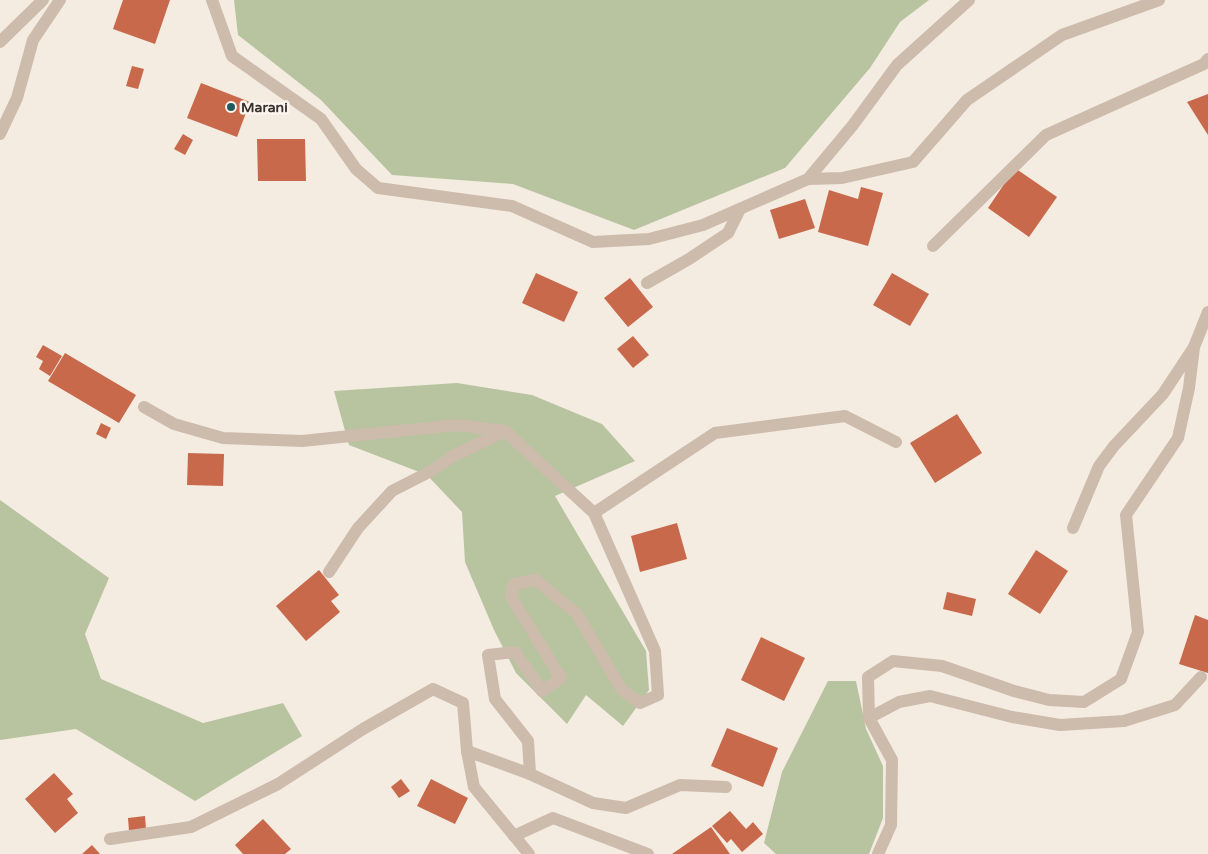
<svg xmlns="http://www.w3.org/2000/svg" width="1208" height="854" viewBox="0 0 1208 854" font-family="'Varela Round',sans-serif">
	<style>
		.green { fill: #b8c4a0 }
		.building { fill: #c8694b }
		.lines { fill: none; stroke-linecap: round; stroke-linejoin: round }
		.minor { stroke: #cdbbac; stroke-width: 12 }
		.poi-dot { fill: #1f5a5e; stroke: #fbf5ee; stroke-width: 2 }
		.labels { text-anchor: middle; stroke-width: 5; stroke-linejoin: round; paint-order: stroke }
		.poi-label { font-size: 14px; font-weight: bold; fill: #3b302b; stroke: #fbf5ee; text-anchor: start }
	</style>
	<rect width="100%" height="100%" fill="#f4ebe1"/>
	<g class="green">
		<polygon points="234,0 929,0 900,22 870,68 785,168 634,230 513,184 392,175 321,100 238,35"/>
		<polygon points="457,383 532,395 602,424 635,461 555,496 646,651 649,690 623,726 586,695 567,724 516,673 494,630 465,562 462,512 427,475 349,445 334,391"/>
		<polygon points="0,500 109,578 85,634 101,679 203,723 283,703 302,736 195,801 76,729 0,740"/>
		<polygon points="828,681 856,681 866,729 883,766 883,818 869,854 776,854 764,843 782,772"/>
	</g>
	<g class="building">
		<polygon points="123,0 170,0 155,44 113,29"/>
		<polygon points="132,66 144,69 138,89 126,86"/>
		<polygon points="201,83 250,102 237,137 187,118"/>
		<polygon points="1208,94 1208,135 1187,102"/>
		<polygon points="183,134 193,140 185,155 174,149"/>
		<polygon points="257,139 305,139 306,181 258,181"/>
		<polygon points="1015,168 1057,197 1029,237 988,208"/>
		<polygon points="861,187 883,193 868,246 818,232 829,190 858,199"/>
		<polygon points="805,199 815,228 779,239 770,210"/>
		<polygon points="536,273 578,292 564,322 522,303"/>
		<polygon points="892,273 929,294 910,326 873,305"/>
		<polygon points="630,278 653,307 628,327 604,298"/>
		<polygon points="633,336 649,355 633,368 617,349"/>
		<polygon points="43,345 62,356 50,376 39,369 43,361 36,357"/>
		<polygon points="65,353 136,395 119,423 48,381"/>
		<polygon points="957,414 982,453 935,483 910,443"/>
		<polygon points="101,423 111,428 106,439 96,434"/>
		<polygon points="188,453 224,454 223,486 187,485"/>
		<polygon points="677,523 687,559 640,572 631,536"/>
		<polygon points="1036,550 1068,571 1040,614 1008,594"/>
		<polygon points="319,570 339,595 331,601 340,612 306,641 276,606"/>
		<polygon points="947,592 976,599 972,616 943,609"/>
		<polygon points="1195,615 1208,620 1208,673 1179,664"/>
		<polygon points="761,637 805,658 784,701 741,680"/>
		<polygon points="727,728 778,748 763,787 711,766"/>
		<polygon points="54,773 73,794 67,799 78,813 55,833 25,799"/>
		<polygon points="401,779 410,791 399,798 391,787"/>
		<polygon points="431,779 468,798 455,824 417,806"/>
		<polygon points="730,811 746,829 753,822 763,834 742,852 731,839 727,843 712,826"/>
		<polygon points="145,816 146,829 129,831 128,818"/>
		<polygon points="263,819 291,849 285,854 243,854 235,845"/>
		<polygon points="711,827 730,854 672,854"/>
		<polygon points="92,845 100,854 82,854"/>
	</g>
	<g class="lines">
		<g class="minor">
			<polyline points="212,0 232,56 321,119 356,169 378,188 512,206 593,242 649,239 703,225 808,179 842,178 913,162 967,100 1062,35 1159,0"/>
			<polyline points="0,42 43,0"/>
			<polyline points="0,134 17,98 33,40 60,0"/>
			<polyline points="808,179 853,125 897,65 969,0"/>
			<polyline points="933,246 1046,135 1204,64 1208,59"/>
			<polyline points="647,283 689,259 728,233 740,209"/>
			<polyline points="144,407 174,424 223,438 302,441 457,425 505,431 594,513 655,651 658,695 640,703 622,690 577,614 536,580 514,584 511,597 561,678 542,691 515,652 488,655 495,699 528,741 530,774 467,751 474,787 529,854"/>
			<polyline points="594,513 715,433 845,416 896,442"/>
			<polyline points="1073,528 1099,466 1114,446 1163,394 1194,347 1208,312"/>
			<polyline points="329,572 358,528 392,491 433,470 451,457 505,431"/>
			<polyline points="869,718 899,702 930,696 1012,717 1060,725 1124,721 1175,705 1201,677"/>
			<polyline points="530,774 593,803 626,808 680,785 726,787"/>
			<polyline points="514,836 553,818 648,854"/>
			<polyline points="110,839 191,827 278,784 363,729 433,689 463,703 467,751"/>
			<polyline points="878,854 891,825 892,760 869,718 868,677 893,661 942,666 1014,691 1049,700 1084,702 1121,679 1138,632 1126,515 1178,438 1189,388 1194,347"/>
		</g>
	</g>
	<circle class="poi-dot" cx="231" cy="107" r="5"/>
	<g class="labels">
		<g class="poi-label">
			<text x="241" y="112">Marani</text>
		</g>
	</g>
</svg>
